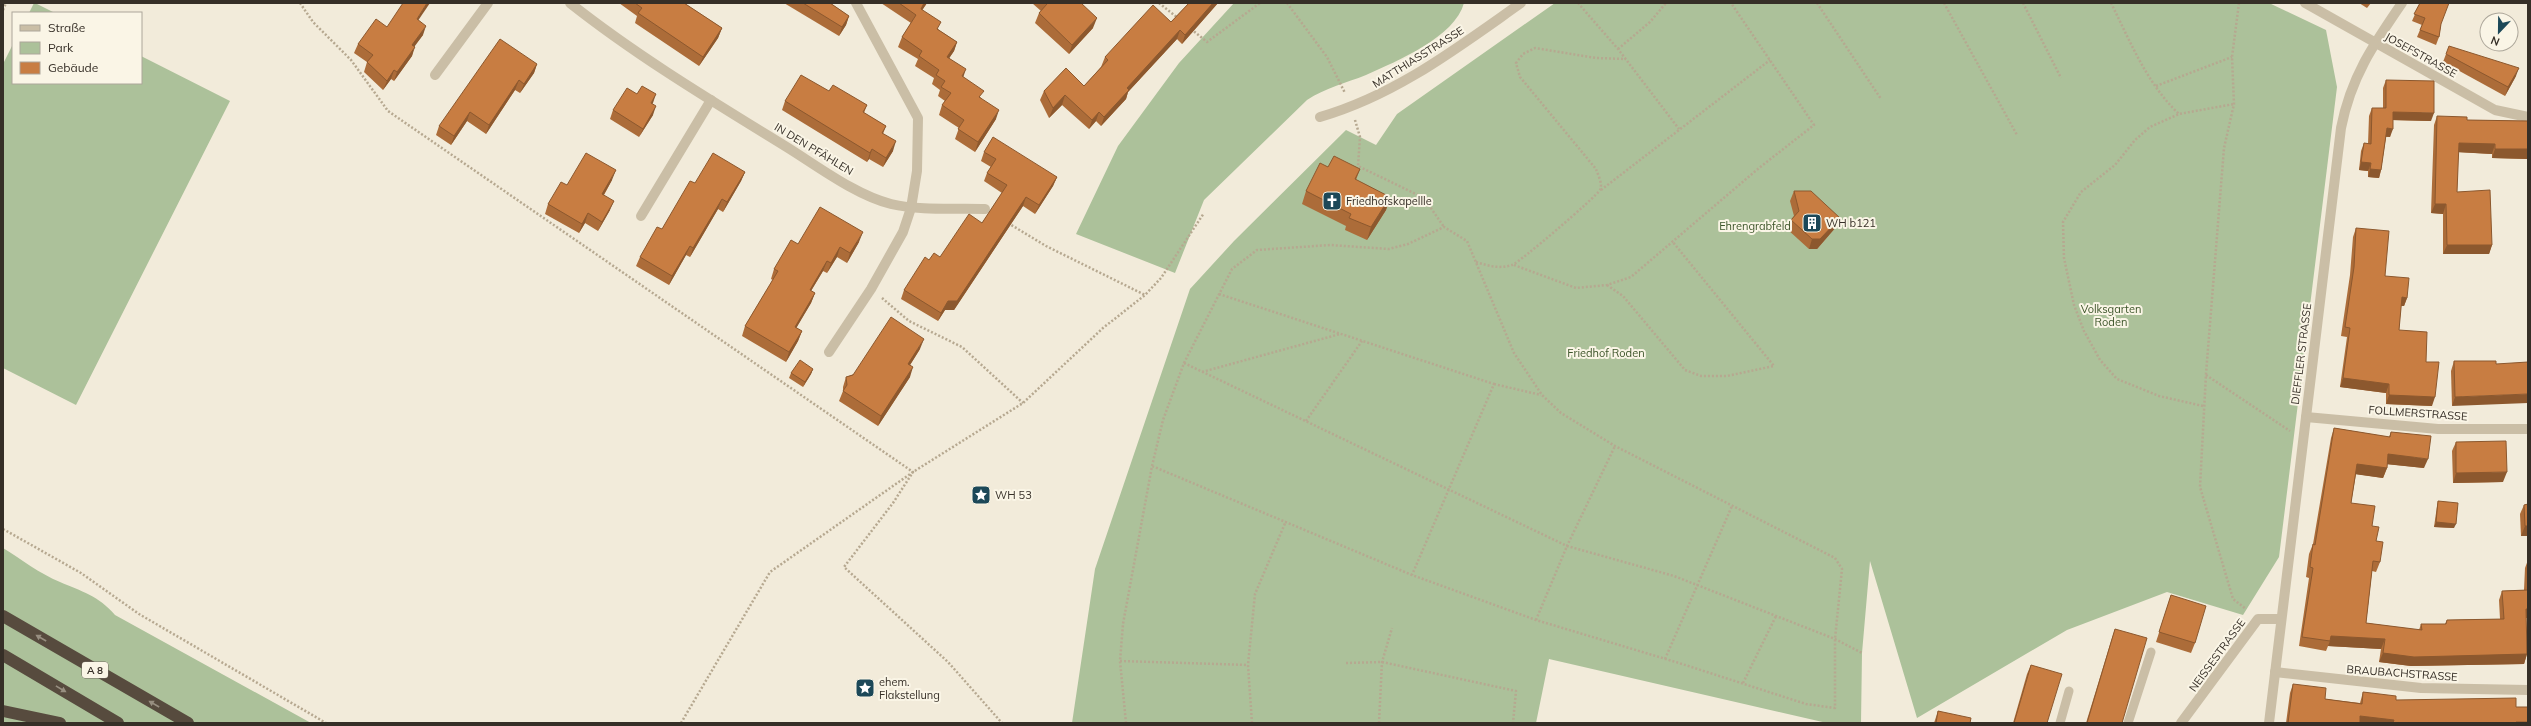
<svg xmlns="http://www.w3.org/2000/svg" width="2531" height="726" viewBox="0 0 2531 726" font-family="Mulish,sans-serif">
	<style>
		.green { fill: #acc19a }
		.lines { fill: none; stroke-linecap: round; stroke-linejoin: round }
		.path { stroke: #b6a890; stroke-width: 2.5; stroke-dasharray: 2 2; stroke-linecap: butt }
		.service { stroke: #cabea6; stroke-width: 9 }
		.minor { stroke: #cabea6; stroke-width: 10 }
		.motorway { stroke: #574b3e; stroke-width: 12 }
		.wall { fill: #ac6c39 }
		.shaded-wall { fill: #8c582e }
		.building { fill: #c87d42; stroke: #8c582e }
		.oneway { fill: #988f81 }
		.labels { text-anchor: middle; stroke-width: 4; stroke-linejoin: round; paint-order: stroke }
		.shield { fill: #faf5e6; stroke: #716a60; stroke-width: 1 }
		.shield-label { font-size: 10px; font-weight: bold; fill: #362f27 }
		.street-label { font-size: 11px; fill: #362f27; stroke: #faf5e6 }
		.poi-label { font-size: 11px; fill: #362f27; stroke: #faf5e6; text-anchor: start }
		.park-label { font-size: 11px; fill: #3d552a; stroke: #faf5e6 }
	</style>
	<rect width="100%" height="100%" fill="#f2ebda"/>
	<g class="green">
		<polygon points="34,3 35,3 55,13 29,13"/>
		<path d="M1234,3h230c-9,34 -67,58 -98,72 -20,8 -41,13 -59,25l-103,100 -29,73 -99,-39 42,-88 61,-83z"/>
		<polygon points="1555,3 2269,3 2326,30 2337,87 2279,557 2243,615 2167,592 2067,630 1917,718 1870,561 1862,653 1861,723 1827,723 1549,659 1536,723 1072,723 1095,569 1190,289 1234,241 1346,130 1376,145 1397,114"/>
		<polygon points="13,44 13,83 141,83 141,56 230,101 76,405 3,368 3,64"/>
		<path d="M3,548c18,11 37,26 57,34 21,9 39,14 55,33l196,108h-308z"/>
	</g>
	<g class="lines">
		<g class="path">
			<polyline points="300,3 313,22 351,60 388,111 913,472 893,503 844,567 948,662 1002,723"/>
			<polyline points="1159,3 1178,18"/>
			<polyline points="1287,3 1327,57 1345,93"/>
			<polyline points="1578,3 1618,49 1679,129"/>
			<polyline points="1817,3 1881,99"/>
			<polyline points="1944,3 2017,135"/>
			<polyline points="2023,3 2061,78"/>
			<path d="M2111,3c19,38 36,81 68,111"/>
			<polyline points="2239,3 2232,57 2234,104 2224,148 2206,374 2200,487 2233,599 2246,609"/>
			<polyline points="3,10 6,3"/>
			<polyline points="1191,29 1207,42 1260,3"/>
			<polyline points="1618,49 1650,22 1666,3"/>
			<polyline points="2156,86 2232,57"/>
			<polyline points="1355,120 1360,137 1358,166 1424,198 1444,227"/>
			<polyline points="1601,190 1770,60"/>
			<polyline points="1008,223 1046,246 1145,295"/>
			<path d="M1476,262c13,4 23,7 36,3 7,-2 84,-68 88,-75 3,-6 -2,-15 -4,-21l-76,-92 -4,-14 7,-9 12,-6 61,10 30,1"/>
			<polyline points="1514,265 1576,288 1607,285 1631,277 1759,168 1814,125 1731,3"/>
			<polyline points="1607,285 1623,296 1685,370 1701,376 1727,376 1774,366 1672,241"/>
			<polyline points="1219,294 1494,384 1412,575"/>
			<polyline points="882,298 909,321 962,347 1023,403"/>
			<polyline points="1184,363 1567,546 1615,446"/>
			<polyline points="1202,372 1340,334"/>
			<polyline points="2206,375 2290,431"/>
			<polyline points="1494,384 1541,395"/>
			<polyline points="2203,406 2159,396 2117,379 2100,360 2084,331 2074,305 2064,258 2063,222 2081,192 2115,165 2135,140 2150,127 2179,114 2234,104"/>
			<polyline points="1306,421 1362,341"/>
			<polyline points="3,529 81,573 139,614 326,723"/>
			<polyline points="1536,620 1567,546 1674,576 1835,639 1862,653"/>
			<polyline points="1665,659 1732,506"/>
			<polyline points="1120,661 1248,665"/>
			<polyline points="1346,663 1382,662 1516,691 1513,723"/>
			<polyline points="1743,683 1776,616"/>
			<polyline points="681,723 770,572 913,472 1023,403 1103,328 1145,295 1161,278 1204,213"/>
			<polyline points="1126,723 1120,661 1123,624 1152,466 1163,420 1184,363 1232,269 1257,250 1330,245 1389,249 1408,244 1444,227 1467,241 1514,353 1542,395 1561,413 1615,446 1835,558 1842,569 1835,639 1835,708 1806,704 1679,663 1536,620 1412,575 1152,466"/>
			<polyline points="1252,723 1248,665 1255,594 1286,521"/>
			<polyline points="1379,723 1382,662 1392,628"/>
		</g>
		<g class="service">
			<polyline points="2060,723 2069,691"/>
			<polyline points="2128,723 2151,652"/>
		</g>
		<g class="minor">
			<path d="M570,3c67,53 142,98 215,143 31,19 70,49 106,58 30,7 63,4 94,5"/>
			<polyline points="2305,3 2495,110 2528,117"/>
			<polyline points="435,75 488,3"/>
			<path d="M1320,117c76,-22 137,-69 201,-114"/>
			<polyline points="641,216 711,100"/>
			<polyline points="829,352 871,289 903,232 911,208 917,171 918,118 856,3"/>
			<polyline points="2306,417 2438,429 2528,429"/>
			<polyline points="2275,672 2421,688 2528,690"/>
			<polyline points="2181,723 2258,619 2281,619"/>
			<path d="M2269,723l72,-595c10,-51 32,-83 61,-125"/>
		</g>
		<g class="motorway">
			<polyline points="3,616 188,723"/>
			<polyline points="3,655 118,723"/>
			<polyline points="3,711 60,723"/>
		</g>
	</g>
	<g class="wall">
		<polygon points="619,3 684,3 722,28 718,38 699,66 635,23 637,16"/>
		<polygon points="784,3 830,3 849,16 846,25 839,36"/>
		<polygon points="881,3 927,3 922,10 939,30 957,42 954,51 949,58 963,77 981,98 996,119 975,152 955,139 959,128 939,115 942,105 945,101 938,96 940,90 932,84 934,78 915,66 918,59 898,47 902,37 911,23"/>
		<polygon points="1032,3 1081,3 1093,28 1069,54 1035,23 1039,13 1041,11"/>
		<polygon points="1189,3 1218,3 1182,44 1177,39 1128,92 1126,99 1101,126 1096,121 1089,129 1062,105 1049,118 1040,100 1044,91 1084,86 1101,67 1105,57 1171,22"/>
		<polygon points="2359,3 2371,3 2367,8"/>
		<polygon points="2420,3 2441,25 2439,37 2436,45 2417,37 2422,25 2412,21"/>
		<polygon points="419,21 423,35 414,46 412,56 394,81 391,79 383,90 364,72 367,62 354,53 358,44 387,27"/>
		<polygon points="2446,54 2516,76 2505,96 2443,62"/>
		<polygon points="537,64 534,73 520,93 515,90 486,134 467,121 451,145 436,135 439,126"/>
		<polygon points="2386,80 2431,121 2393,120 2390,137 2386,137 2381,170 2379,178 2368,177 2368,171 2359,170 2361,151 2364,143 2368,144 2369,116 2372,108 2383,108 2383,88"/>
		<polygon points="829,91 867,105 864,113 886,126 883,134 893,151 883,167 869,159 867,162 782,110 785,101"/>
		<polygon points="652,104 653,115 639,137 610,119 613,110"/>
		<polygon points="2437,116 2467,120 2528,121 2528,159 2492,158 2492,154 2458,152 2457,192 2492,245 2489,254 2443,254 2443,214 2431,213 2434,125"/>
		<polygon points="984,152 1057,177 1053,186 1035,214 1023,206 954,310 945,310 938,321 901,299 904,290 929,260 940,257 982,223 1002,193 984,181 987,173 991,167 981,161"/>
		<polygon points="1328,167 1360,169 1356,180 1390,197 1386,210 1367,240 1345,230 1346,226 1302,204 1306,191"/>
		<polygon points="745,172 741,181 723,212 718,209 690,257 686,255 669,285 636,266 640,257 662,229"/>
		<polygon points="612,180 604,195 610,210 598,231 585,223 579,233 545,214 548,204 567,185"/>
		<polygon points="1794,191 1840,218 1836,227 1817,249 1809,249 1787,229 1791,220 1794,216 1790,201"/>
		<polygon points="2356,228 2385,276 2407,298 2404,306 2401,306 2399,330 2426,362 2432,406 2386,404 2386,393 2340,387 2347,337 2341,336 2350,275 2353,237"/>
		<polygon points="859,242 847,263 837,257 827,273 823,271 811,291 815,293 811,303 796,328 802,331 798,341 786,362 742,336 745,326 773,280 771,279 774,269 798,244"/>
		<polygon points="920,349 910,365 910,377 878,426 839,401 843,391 843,387 846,377"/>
		<polygon points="2454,361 2496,364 2452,406 2451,371"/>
		<polygon points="813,369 811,374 803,387 789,378 791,373"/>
		<polygon points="2334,428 2389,437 2391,432 2424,468 2387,464 2387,468 2383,478 2356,474 2351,503 2372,526 2376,541 2380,562 2376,572 2372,571 2366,623 2419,630 2421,624 2445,624 2447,620 2500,619 2499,600 2502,591 2524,590 2525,568 2528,560 2528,618 2526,618 2527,654 2524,664 2411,666 2379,662 2381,649 2328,646 2326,651 2299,646 2309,578 2306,577 2309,554 2313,544 2331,438"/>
		<polygon points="2456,442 2503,482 2453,483 2452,451"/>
		<polygon points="2438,501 2454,528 2434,527 2437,506"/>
		<polygon points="2528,504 2528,536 2521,536 2520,514 2524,505"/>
		<polygon points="2171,595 2195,643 2191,653 2156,642"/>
		<polygon points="2115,629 2122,723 2086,723 2112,638"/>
		<polygon points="2031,665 2047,723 2013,723 2027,674"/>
		<polygon points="2293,684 2325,699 2360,703 2363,692 2396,700 2516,707 2528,723 2286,723 2290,693"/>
		<polygon points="1938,711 1970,723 1934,723"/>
	</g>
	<g class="shaded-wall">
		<polygon points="427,3 430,3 413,28 417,19"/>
		<polygon points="924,3 927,3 917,18 921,9"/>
		<polygon points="1213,3 1218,3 1182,44 1185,35"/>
		<polygon points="849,16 846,25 839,36 842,27"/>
		<polygon points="1097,18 1093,28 1069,54 1072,45"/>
		<polygon points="426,26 423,35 409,54 412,45"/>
		<polygon points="722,28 718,38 699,66 703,57"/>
		<polygon points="1180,30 1177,39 1128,92 1126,99 1101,126 1104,117 1127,88"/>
		<polygon points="957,42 954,51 944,66 947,57"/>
		<polygon points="415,47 412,56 394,81 397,72"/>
		<polygon points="537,64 534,73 520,93 524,84"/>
		<polygon points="2519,68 2516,76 2505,96 2508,87"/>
		<polygon points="966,69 963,78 962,76"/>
		<polygon points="394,70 391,79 383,90 387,81"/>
		<polygon points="519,80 515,90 486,134 489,125"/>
		<polygon points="656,94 653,103 647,112 651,103"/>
		<polygon points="1065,95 1062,105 1049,118 1053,108"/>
		<polygon points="656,106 653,115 639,137 643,129"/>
		<polygon points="999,110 996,119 975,152 978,142"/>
		<polygon points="470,112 467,121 451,145 454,136"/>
		<polygon points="1099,112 1096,121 1089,129 1092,120"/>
		<polygon points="2393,112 2434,113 2431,121 2390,120"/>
		<polygon points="2387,128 2393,129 2390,137 2384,136"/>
		<polygon points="896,141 893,151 883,167 886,158"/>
		<polygon points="2459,143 2495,144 2492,154 2455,152"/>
		<polygon points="872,149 869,159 867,162 870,153"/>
		<polygon points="2495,149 2528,149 2528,159 2492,158"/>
		<polygon points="2361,162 2371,163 2368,171 2359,170"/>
		<polygon points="2370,169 2381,170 2379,178 2368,177"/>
		<polygon points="616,170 612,180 599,203 602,194"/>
		<polygon points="745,172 741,181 723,212 727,202"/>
		<polygon points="1057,177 1053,186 1035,214 1039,205"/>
		<polygon points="1026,197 1023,206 954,310 945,310 938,321 941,313 948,301"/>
		<polygon points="1390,197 1386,210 1367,240 1371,227"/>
		<polygon points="722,199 718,209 690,257 693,248"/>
		<polygon points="614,201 610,210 598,231 602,222"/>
		<polygon points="2435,204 2446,204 2443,214 2431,213"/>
		<polygon points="588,213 585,223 579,233 582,224"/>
		<polygon points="1840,218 1836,227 1817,249 1809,249 1812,239"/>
		<polygon points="863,232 859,242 847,263 850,253"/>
		<polygon points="2447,245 2492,245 2489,254 2443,254"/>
		<polygon points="690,246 686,255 669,285 672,276"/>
		<polygon points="840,247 837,257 827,273 831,263"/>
		<polygon points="827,261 823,271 806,299 810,290"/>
		<polygon points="815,293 811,303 791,337 795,327"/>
		<polygon points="2402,297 2407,298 2404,306 2399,306"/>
		<polygon points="802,331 798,341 786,362 789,352"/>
		<polygon points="924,339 920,349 905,373 908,364"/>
		<polygon points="913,367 910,377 878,426 881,416"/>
		<polygon points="813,369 811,374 803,387 805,382"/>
		<polygon points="2343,378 2389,384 2386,393 2340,387"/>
		<polygon points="2528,394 2528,403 2452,406 2455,397"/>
		<polygon points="2389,395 2435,397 2432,406 2386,404"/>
		<polygon points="2388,454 2428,459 2424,468 2385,464"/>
		<polygon points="2357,464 2387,468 2383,478 2354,474"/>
		<polygon points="2507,472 2503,482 2453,483 2456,473"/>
		<polygon points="2436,522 2456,524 2454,528 2434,527"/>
		<polygon points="2525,526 2528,526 2528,536 2521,536"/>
		<polygon points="2526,609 2528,609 2528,618 2523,618"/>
		<polygon points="2331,636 2385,639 2381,649 2328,646 2330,641"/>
		<polygon points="2383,653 2527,654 2524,664 2411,666 2379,662"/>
		<polygon points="2360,716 2394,720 2393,723 2358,723"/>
		<polygon points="2516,722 2528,722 2528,723 2515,723"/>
	</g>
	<g class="building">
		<polygon points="403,3 427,3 417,19 426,26 412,45 415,47 397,72 394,70 387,81 367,62 373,55 358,44 376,19 387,27"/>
		<polygon points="635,3 684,3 722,28 703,57 638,13 642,8"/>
		<polygon points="803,3 830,3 849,16 842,27"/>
		<polygon points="899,3 924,3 921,9 941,22 937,29 957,42 947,57 966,69 962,76 984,91 979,97 999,110 978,142 958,129 964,120 942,105 951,93 941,87 945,81 936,75 939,70 919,56 922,51 902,37 916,15"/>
		<polygon points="1046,3 1081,3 1097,18 1072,45 1039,13 1047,4"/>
		<polygon points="1189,3 1213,3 1185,35 1180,30 1127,88 1129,90 1104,117 1099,112 1092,120 1065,95 1053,108 1044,91 1066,68 1084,86 1108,60 1105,57 1153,5 1171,22"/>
		<polygon points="2420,3 2449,3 2441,24 2439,37 2420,30 2425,18 2414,14"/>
		<polygon points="500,39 537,64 524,84 519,80 489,125 470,112 454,136 439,126"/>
		<polygon points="2449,46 2519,68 2508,87 2446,54"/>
		<polygon points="801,75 829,91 833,85 867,105 863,112 886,126 882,133 896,141 886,158 872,149 870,153 785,101"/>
		<polygon points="2386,80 2434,81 2434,113 2393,112 2393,129 2387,128 2381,170 2370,169 2371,163 2361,162 2364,143 2371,144 2372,108 2386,108"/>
		<polygon points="642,86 656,94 651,103 656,106 643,129 613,110 627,88 637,94"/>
		<polygon points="2437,116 2467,117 2467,120 2528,121 2528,149 2495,149 2495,144 2459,143 2457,192 2490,190 2492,245 2447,245 2446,204 2435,204"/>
		<polygon points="993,137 1057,177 1039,205 1026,197 957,301 948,301 941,313 904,290 925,257 929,260 934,253 940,257 969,214 982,223 1007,185 987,173 996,159 984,152"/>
		<polygon points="586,153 616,170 602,194 614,201 602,222 588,213 582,224 548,204 561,182 567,185"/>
		<polygon points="713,153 745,172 727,202 722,199 693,248 690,246 672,276 640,257 657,227 662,229 690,181 695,183"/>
		<polygon points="1334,156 1360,169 1355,179 1390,197 1371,227 1349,218 1351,214 1306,191 1320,163 1328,167"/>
		<polygon points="1794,191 1811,191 1840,218 1820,239 1812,239 1791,220 1799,211"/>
		<polygon points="820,207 863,232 850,253 840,247 831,263 827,261 810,290 815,293 795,327 802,331 789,352 745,326 778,271 774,269 791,240 798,244"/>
		<polygon points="2356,228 2389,231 2385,276 2409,278 2407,298 2402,297 2399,330 2427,332 2426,362 2439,362 2435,397 2389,395 2389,384 2343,378 2350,328 2345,327 2354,267"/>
		<polygon points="891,317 924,339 908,364 913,367 881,416 843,391 847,385 846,377 853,375"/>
		<polygon points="800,360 813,369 805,382 791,373"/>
		<polygon points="2454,361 2496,361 2496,364 2528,362 2528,394 2455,397"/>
		<polygon points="2334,428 2390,437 2391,432 2431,436 2428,459 2388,454 2387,468 2357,464 2351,503 2375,506 2372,526 2379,527 2376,541 2383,542 2380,562 2373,561 2366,623 2422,630 2421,624 2446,624 2447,620 2504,619 2502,591 2528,590 2528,578 2528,609 2526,609 2527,654 2414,657 2383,653 2385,639 2331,636 2330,641 2302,637 2313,568 2310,567 2313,544 2315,545"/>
		<polygon points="2506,441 2507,472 2456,473 2456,442"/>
		<polygon points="2438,501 2458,503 2456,524 2436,522"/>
		<polygon points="2528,504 2528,526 2525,526 2524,505"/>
		<polygon points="2171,595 2206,606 2195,643 2159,632"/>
		<polygon points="2115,629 2147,638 2122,723 2087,723"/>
		<polygon points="2031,665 2062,674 2047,723 2014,723"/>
		<polygon points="2293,684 2326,688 2325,699 2362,704 2363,692 2396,696 2396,700 2516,698 2516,707 2528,707 2528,722 2516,722 2516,723 2393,723 2394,720 2360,716 2360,723 2288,723"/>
		<polygon points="1938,711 1971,718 1970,723 1936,723"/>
	</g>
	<defs><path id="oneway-solid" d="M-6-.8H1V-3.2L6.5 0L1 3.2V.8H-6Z"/></defs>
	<g class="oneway">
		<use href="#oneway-solid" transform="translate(41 638) rotate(-150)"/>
		<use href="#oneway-solid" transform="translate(61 689) rotate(31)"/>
		<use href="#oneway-solid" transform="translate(154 704) rotate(-150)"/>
	</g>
	<defs>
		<symbol id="church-square" viewBox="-11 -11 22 22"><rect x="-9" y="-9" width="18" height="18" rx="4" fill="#1c4858" stroke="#faf5e6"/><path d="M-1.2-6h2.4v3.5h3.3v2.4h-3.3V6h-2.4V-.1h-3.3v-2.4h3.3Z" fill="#fff"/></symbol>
		<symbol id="building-square" viewBox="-11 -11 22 22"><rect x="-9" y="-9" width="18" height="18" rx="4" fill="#1c4858" stroke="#faf5e6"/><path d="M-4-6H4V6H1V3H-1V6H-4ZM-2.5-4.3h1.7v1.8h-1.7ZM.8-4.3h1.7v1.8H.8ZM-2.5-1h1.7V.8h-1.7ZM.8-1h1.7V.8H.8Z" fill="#fff"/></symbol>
		<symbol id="sight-square" viewBox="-11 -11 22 22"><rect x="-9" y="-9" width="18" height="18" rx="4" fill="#1c4858" stroke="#faf5e6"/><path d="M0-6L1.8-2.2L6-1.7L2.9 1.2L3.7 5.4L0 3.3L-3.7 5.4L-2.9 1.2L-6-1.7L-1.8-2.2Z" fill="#fff"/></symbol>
	</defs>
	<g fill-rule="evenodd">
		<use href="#church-square" x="1321" y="190" width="22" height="22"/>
		<use href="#building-square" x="1801" y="212" width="22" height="22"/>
		<use href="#sight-square" x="970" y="484" width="22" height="22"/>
		<use href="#sight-square" x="854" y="677" width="22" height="22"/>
	</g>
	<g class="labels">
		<rect class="shield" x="82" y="662" width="26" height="16" rx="3"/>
		<g class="shield-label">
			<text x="95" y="674">A 8</text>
		</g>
		<g class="street-label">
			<text transform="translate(2421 55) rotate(29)" y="4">JOSEFSTRASSE</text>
			<text transform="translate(1418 57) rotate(-32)" y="4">MATTHIASSTRASSE</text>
			<text transform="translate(814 149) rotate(31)" y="4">IN DEN PFÄHLEN</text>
			<text transform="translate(2301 354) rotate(-83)" y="4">DIEFFLER STRASSE</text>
			<text transform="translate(2418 413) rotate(4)" y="4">FOLLMERSTRASSE</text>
			<text transform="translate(2217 655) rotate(-54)" y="4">NEISSESTRASSE</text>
			<text transform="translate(2402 673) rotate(4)" y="4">BRAUBACHSTRASSE</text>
		</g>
		<g class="poi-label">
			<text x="1346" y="205">Friedhofskapellle</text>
			<text x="1826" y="227">WH b121</text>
			<text x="995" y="499">WH 53</text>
			<text x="879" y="686">ehem.<tspan x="879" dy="13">Flakstellung</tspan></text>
		</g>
		<g class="park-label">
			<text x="1755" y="230">Ehrengrabfeld</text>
			<text x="2111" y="313">Volksgarten<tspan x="2111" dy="13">Roden</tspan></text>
			<text x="1606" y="357">Friedhof Roden</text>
		</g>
	</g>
	<rect width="2531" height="726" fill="none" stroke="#362f27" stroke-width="8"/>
	<rect x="12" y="12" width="130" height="72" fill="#faf5e6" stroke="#aca69a"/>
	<rect x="20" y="25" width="20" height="6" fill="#cabea6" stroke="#aca69a"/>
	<text x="48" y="32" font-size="12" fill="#362f27">Straße</text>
	<rect x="20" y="42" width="20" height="12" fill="#acc19a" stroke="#aca69a"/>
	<text x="48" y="52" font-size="12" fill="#362f27">Park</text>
	<rect x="20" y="62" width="20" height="12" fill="#c87d42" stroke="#aca69a"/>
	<text x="48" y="72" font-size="12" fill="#362f27">Gebäude</text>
	<g transform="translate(2499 32) rotate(202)"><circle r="19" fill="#faf5e6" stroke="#aca69a"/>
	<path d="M0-3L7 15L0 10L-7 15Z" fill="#1c4858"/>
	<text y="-6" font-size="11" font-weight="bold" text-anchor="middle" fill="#362f27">N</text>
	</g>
</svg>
